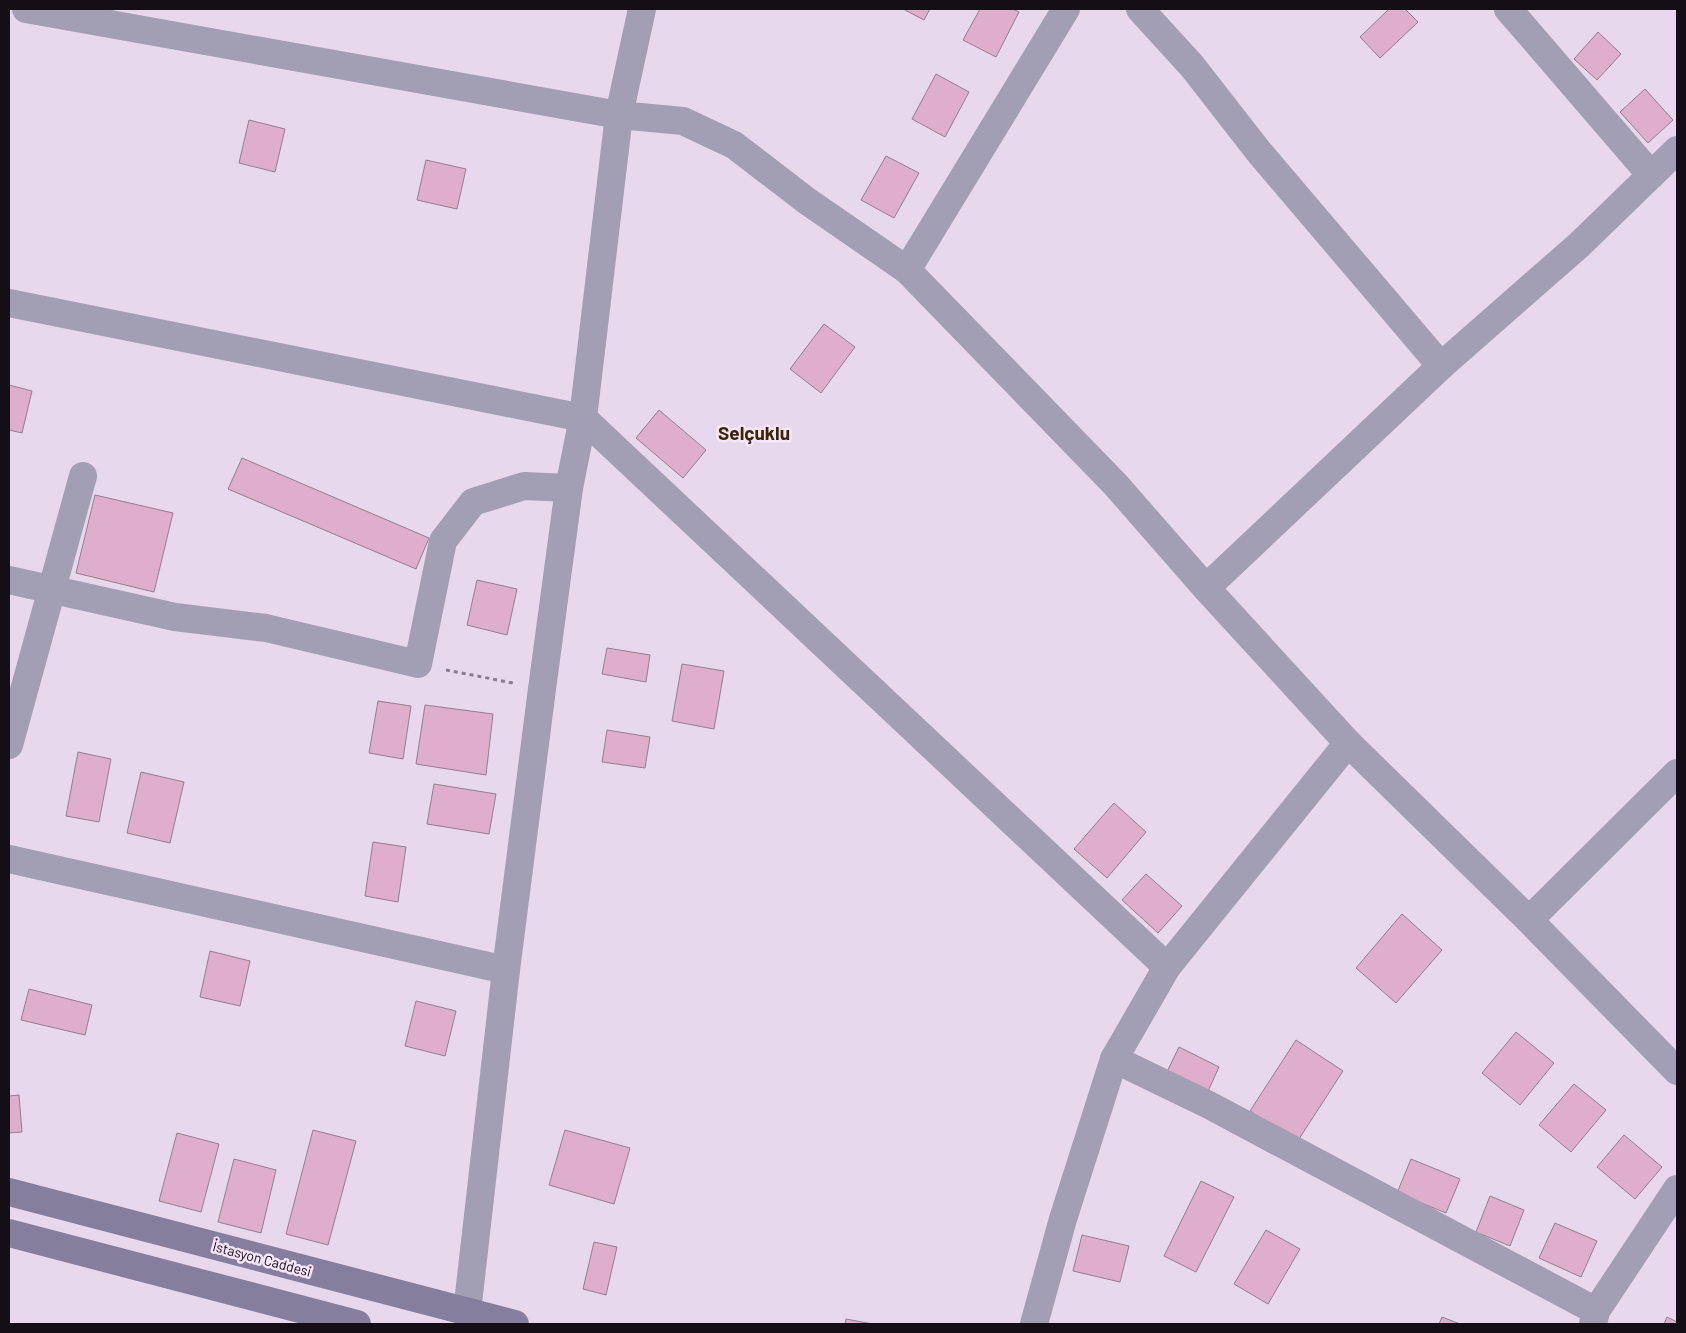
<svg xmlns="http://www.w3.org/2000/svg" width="1686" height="1333" viewBox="0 0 1686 1333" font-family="Barlow,sans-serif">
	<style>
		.building { fill: #deaecc; stroke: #957e8c }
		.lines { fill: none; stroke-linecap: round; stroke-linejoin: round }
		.path { stroke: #897d8d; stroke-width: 3; stroke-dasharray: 4 4; stroke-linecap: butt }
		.street { stroke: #a29eb3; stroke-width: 28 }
		.secondary { stroke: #857e9d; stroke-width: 28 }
		.labels { text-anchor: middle; stroke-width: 5; stroke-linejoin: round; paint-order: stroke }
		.street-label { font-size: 14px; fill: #140e16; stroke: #f6e5fb }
		.district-label { font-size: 19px; font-weight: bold; fill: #3b2400; stroke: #f6e5fb }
	</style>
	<rect width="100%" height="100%" fill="#e8d8ee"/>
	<g class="building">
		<polygon points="903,9 930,9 924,20"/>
		<polygon points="980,9 1013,9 1019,12 996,57 963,40"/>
		<polygon points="1389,9 1405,9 1418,22 1380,58 1360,37"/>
		<polygon points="1598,32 1621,54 1597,80 1574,59"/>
		<polygon points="936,74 969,92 945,137 912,119"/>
		<polygon points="1645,89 1673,120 1648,143 1620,112"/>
		<polygon points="249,120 285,129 275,172 239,163"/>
		<polygon points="886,156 919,173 894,218 861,200"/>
		<polygon points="426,160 466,169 457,209 417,200"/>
		<polygon points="824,324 855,347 821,393 790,369"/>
		<polygon points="9,385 32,391 22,433 9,430"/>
		<polygon points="659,410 706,450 683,478 636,438"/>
		<polygon points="242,458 429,538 416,569 228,489"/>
		<polygon points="95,495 173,513 154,592 76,573"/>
		<polygon points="477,580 517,589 507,635 467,625"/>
		<polygon points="607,648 650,655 646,682 602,674"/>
		<polygon points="682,664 724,671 714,729 672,721"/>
		<polygon points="378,701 411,706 403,759 369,753"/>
		<polygon points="425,705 493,714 486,775 416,764"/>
		<polygon points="607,730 650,737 645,768 602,762"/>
		<polygon points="78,752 111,759 99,822 66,816"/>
		<polygon points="141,772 184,782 170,843 127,833"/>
		<polygon points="434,784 496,794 489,834 427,824"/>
		<polygon points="1114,803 1146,832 1107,878 1074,849"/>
		<polygon points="373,842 406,847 398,902 365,896"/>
		<polygon points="1146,874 1182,906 1158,933 1122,900"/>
		<polygon points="1402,914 1442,950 1396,1003 1356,968"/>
		<polygon points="210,951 250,961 240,1006 200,997"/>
		<polygon points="29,989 92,1005 85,1035 21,1020"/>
		<polygon points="416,1001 456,1011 445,1056 405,1046"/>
		<polygon points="1516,1032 1554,1063 1520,1105 1482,1073"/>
		<polygon points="1296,1040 1343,1071 1297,1142 1250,1111"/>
		<polygon points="1179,1047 1219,1067 1204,1100 1163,1080"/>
		<polygon points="1574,1084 1606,1110 1571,1152 1539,1125"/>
		<polygon points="19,1095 22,1132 9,1133 9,1096"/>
		<polygon points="313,1130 356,1141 328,1245 286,1234"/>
		<polygon points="565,1130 630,1148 614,1204 549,1185"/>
		<polygon points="177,1133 219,1144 201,1212 159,1201"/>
		<polygon points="1624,1135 1662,1167 1635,1199 1597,1167"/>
		<polygon points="234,1159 276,1170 261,1233 218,1222"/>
		<polygon points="1411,1159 1460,1179 1446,1213 1397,1193"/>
		<polygon points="1201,1181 1234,1197 1196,1272 1164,1256"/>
		<polygon points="1490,1196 1524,1210 1510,1246 1476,1232"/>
		<polygon points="1555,1223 1597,1241 1581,1277 1539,1258"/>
		<polygon points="1266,1230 1300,1249 1268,1304 1234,1284"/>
		<polygon points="1082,1235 1129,1246 1120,1282 1073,1271"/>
		<polygon points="594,1242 617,1247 606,1295 583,1289"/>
		<polygon points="1442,1317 1460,1324 1439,1324"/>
		<polygon points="1667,1317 1677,1322 1677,1324 1664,1324"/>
		<polygon points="846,1319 873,1324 845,1324"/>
	</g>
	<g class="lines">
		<polyline class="path" points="446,670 513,683"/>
		<g class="street">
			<polyline points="26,9 619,115 683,121 734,145 807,201 907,270 1115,484 1206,588 1348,743 1529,920 1677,1071"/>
			<polyline points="1140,9 1192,66 1259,152 1441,366"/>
			<polyline points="1508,9 1651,175"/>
			<polyline points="907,270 1066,9"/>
			<polyline points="9,303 583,418 1167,967"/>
			<polyline points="9,580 175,617 266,628 418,664 443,541 473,502 524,486 569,488"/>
			<polyline points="1206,588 1441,366 1579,245 1677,150"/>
			<polyline points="1348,743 1167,967 1114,1059 1209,1105 1596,1311"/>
			<polyline points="9,745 83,476"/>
			<polyline points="9,859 506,970"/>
			<polyline points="1529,920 1677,773"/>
			<polyline points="469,1324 467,1312 506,970 542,689 569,488 583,418 619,115 642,9"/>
			<polyline points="1034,1324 1063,1219 1114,1059"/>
			<polyline points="1593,1324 1596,1311 1677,1189"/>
		</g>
		<g class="secondary">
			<polyline points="9,1192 515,1324"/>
			<polyline points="9,1233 357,1324"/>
		</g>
	</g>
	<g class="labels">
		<g class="street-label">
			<text transform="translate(262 1259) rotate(15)" y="5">İstasyon Caddesi</text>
		</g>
		<g class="district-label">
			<text x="754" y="440">Selçuklu</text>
		</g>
	</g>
	<rect width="1686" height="1333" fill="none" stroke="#140e16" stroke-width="20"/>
</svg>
